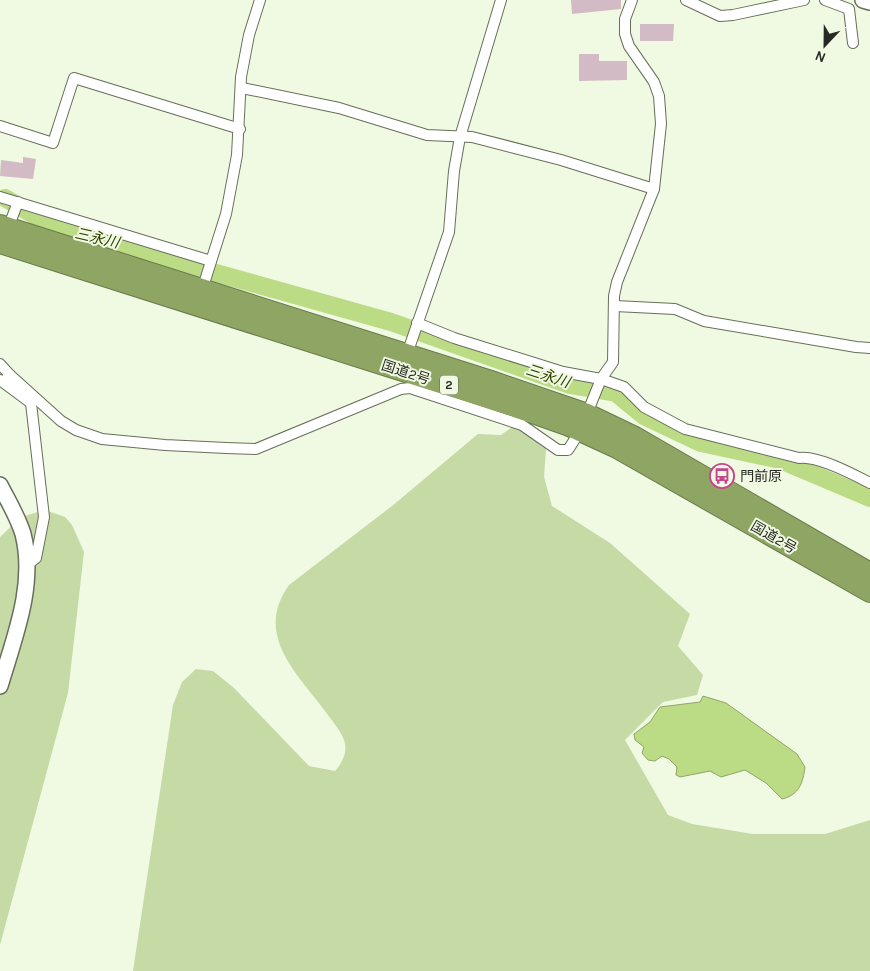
<svg xmlns="http://www.w3.org/2000/svg" width="870" height="971" viewBox="0 0 870 971" font-family="Karla,'Noto Sans JP',sans-serif">
	<style>
		.green { fill: #c6daa6 }
		.water { fill: #bcdb85; stroke: #8fa667 }
		.lines { fill: none; stroke-linecap: round; stroke-linejoin: round }
		.river { stroke: #bcdb85; stroke-width: 18 }
		.building { fill: #d3bbc6 }
		.street-casing { stroke: #676f5b; stroke-width: 12 }
		.secondary-casing { stroke: #676f5b; stroke-width: 18 }
		.highway-casing { stroke: #6a7a4c; stroke-width: 22 }
		.street { stroke: #fff; stroke-width: 10 }
		.secondary { stroke: #fff; stroke-width: 15 }
		.highway { stroke: #8ea563; stroke-width: 20 }
		.labels { text-anchor: middle; stroke-width: 4; stroke-linejoin: round; paint-order: stroke }
		.shield { fill: #f0f9e2; stroke: #63685c; stroke-width: 1 }
		.shield-label { font-size: 12px; font-weight: bold; fill: #272a22 }
		.street-label { font-size: 14px; fill: #272a22; stroke: #f0f9e2 }
		.poi-label { font-size: 14px; fill: #272a22; stroke: #f0f9e2; text-anchor: start }
		.water-label { font-size: 15px; font-style: italic; fill: #304100; stroke: #f0f9e2 }
	</style>
	<rect width="100%" height="100%" fill="#f0f9e2"/>
	<g class="green">
		<path d="M515,425l31,24 -2,28 8,29 58,37 80,71 -12,32 25,29 -6,20 -34,7 -38,38 43,75 24,9 61,10h72l45,-14v151h-737l40,-266 9,-23 14,-13 17,2 21,17 75,78 26,5c6,-7 12,-16 10,-27 -1,-9 -12,-22 -17,-29 -30,-41 -75,-79 -39,-130l103,-79 86,-72 23,1z"/>
		<polygon points="45,510 65,517 72,525 84,552 68,693 0,945 0,537 21,517"/>
	</g>
	<path class="water" d="M703,696l23,7 71,51 8,13c-2,16 -6,28 -23,32l-16,-16 -21,-13 -24,7 -11,-6 -30,6 -4,-2 1,-8 -8,-8 -7,-3 -7,5 -7,-1 -6,-7 2,-6 -9,-7 -1,-6 16,-12 10,-15 40,-5z"/>
	<g class="lines">
		<g class="river">
			<polyline points="5,198 44,221 68,231 91,233 150,255 200,268"/>
			<polyline points="216,273 391,322 570,385 616,393 644,416 701,443 780,460 870,498"/>
		</g>
	</g>
	<g class="building">
		<polygon points="571,0 621,0 621,9 572,14"/>
		<polygon points="640,24 674,24 673,41 640,41"/>
		<polygon points="579,54 599,54 599,61 627,61 627,80 579,81"/>
		<polygon points="23,157 36,159 33,179 0,176 1,160 23,163"/>
	</g>
	<g class="lines">
		<defs>
			<g id="street">
				<polyline points="686,0 720,16 733,15 804,0"/>
				<polyline points="825,0 849,9 853,43"/>
				<polyline points="242,88 339,108 427,135 472,137 561,160 654,189"/>
				<polyline points="0,126 53,143 74,78 240,129"/>
				<polyline points="0,197 211,261"/>
				<polyline points="8,228 18,202"/>
				<polyline points="202,290 226,214 237,155 241,77 249,35 260,0"/>
				<polyline points="615,306 675,309 704,321 856,347 870,348"/>
				<path d="M417,323l37,15 109,34 38,7 23,8 20,20 41,22 114,29c18,-3 54,16 71,25"/>
				<polyline points="407,354 449,232 454,171 460,137 501,0"/>
				<polyline points="0,364 10,375 7,378"/>
				<polyline points="10,375 61,421 76,430 102,439 165,445 226,448 256,449 401,389 410,388 522,425 558,450 568,450 580,431 601,379 613,362 614,296 617,282 654,189 661,124 659,96 654,82 629,46 625,34 625,19 632,0"/>
				<polyline points="0,380 31,403 44,517 36,558 27,565"/>
			</g>
			<g id="secondary">
				<polyline points="863,0 870,2"/>
				<path d="M0,485c8,16 18,32 23,49 13,51 -9,104 -23,152"/>
			</g>
			<g id="highway">
				<polyline points="0,225 491,381 587,414 635,437 870,573"/>
				<polyline points="0,243 513,406 567,425 617,448 870,592"/>
			</g>
		</defs>
		<use href="#street" class="street-casing"/>
		<use href="#secondary" class="secondary-casing"/>
		<use href="#highway" class="highway-casing"/>
		<use href="#street" class="street"/>
		<use href="#secondary" class="secondary"/>
		<use href="#highway" class="highway"/>
	</g>
	<defs>
		<symbol id="bus-ring" viewBox="-11 -11 22 22"><circle r="9.5" fill="#f0f9e2" stroke="#c6458e" stroke-width="1.5"/><path d="M-5-6H5V4H4V6H2V4H-2V6H-4V4H-5ZM-3.5-4V0h7V-4ZM-3.5 1.2v1.5H-2V1.2ZM2 1.2v1.5H3.5V1.2Z" fill="#c6458e"/></symbol>
	</defs>
	<g fill-rule="evenodd">
		<use href="#bus-ring" x="708" y="462" width="28" height="28"/>
	</g>
	<g class="labels">
		<rect class="shield" x="440" y="375.5" width="18" height="19" rx="4"/>
		<g class="shield-label">
			<text x="449" y="389">2</text>
		</g>
		<g class="street-label">
			<text transform="translate(406 372) rotate(18)" y="5">国道2号</text>
			<text transform="translate(774 537) rotate(30)" y="5">国道2号</text>
		</g>
		<g class="poi-label">
			<text x="740" y="481">門前原</text>
		</g>
		<g class="water-label">
			<text transform="translate(97 238) rotate(13)" y="5">三永川</text>
			<text transform="translate(548 376) rotate(18)" y="5">三永川</text>
		</g>
	</g>
	<g transform="translate(825 45) rotate(202)" stroke="#f0f9e2" stroke-width="4" paint-order="stroke">
	<path d="M0-4L9 19L0 12L-9 19Z" fill="#272a22"/>
	<text y="-8" font-size="14" font-weight="bold" text-anchor="middle" fill="#272a22">N</text>
	</g>
</svg>
